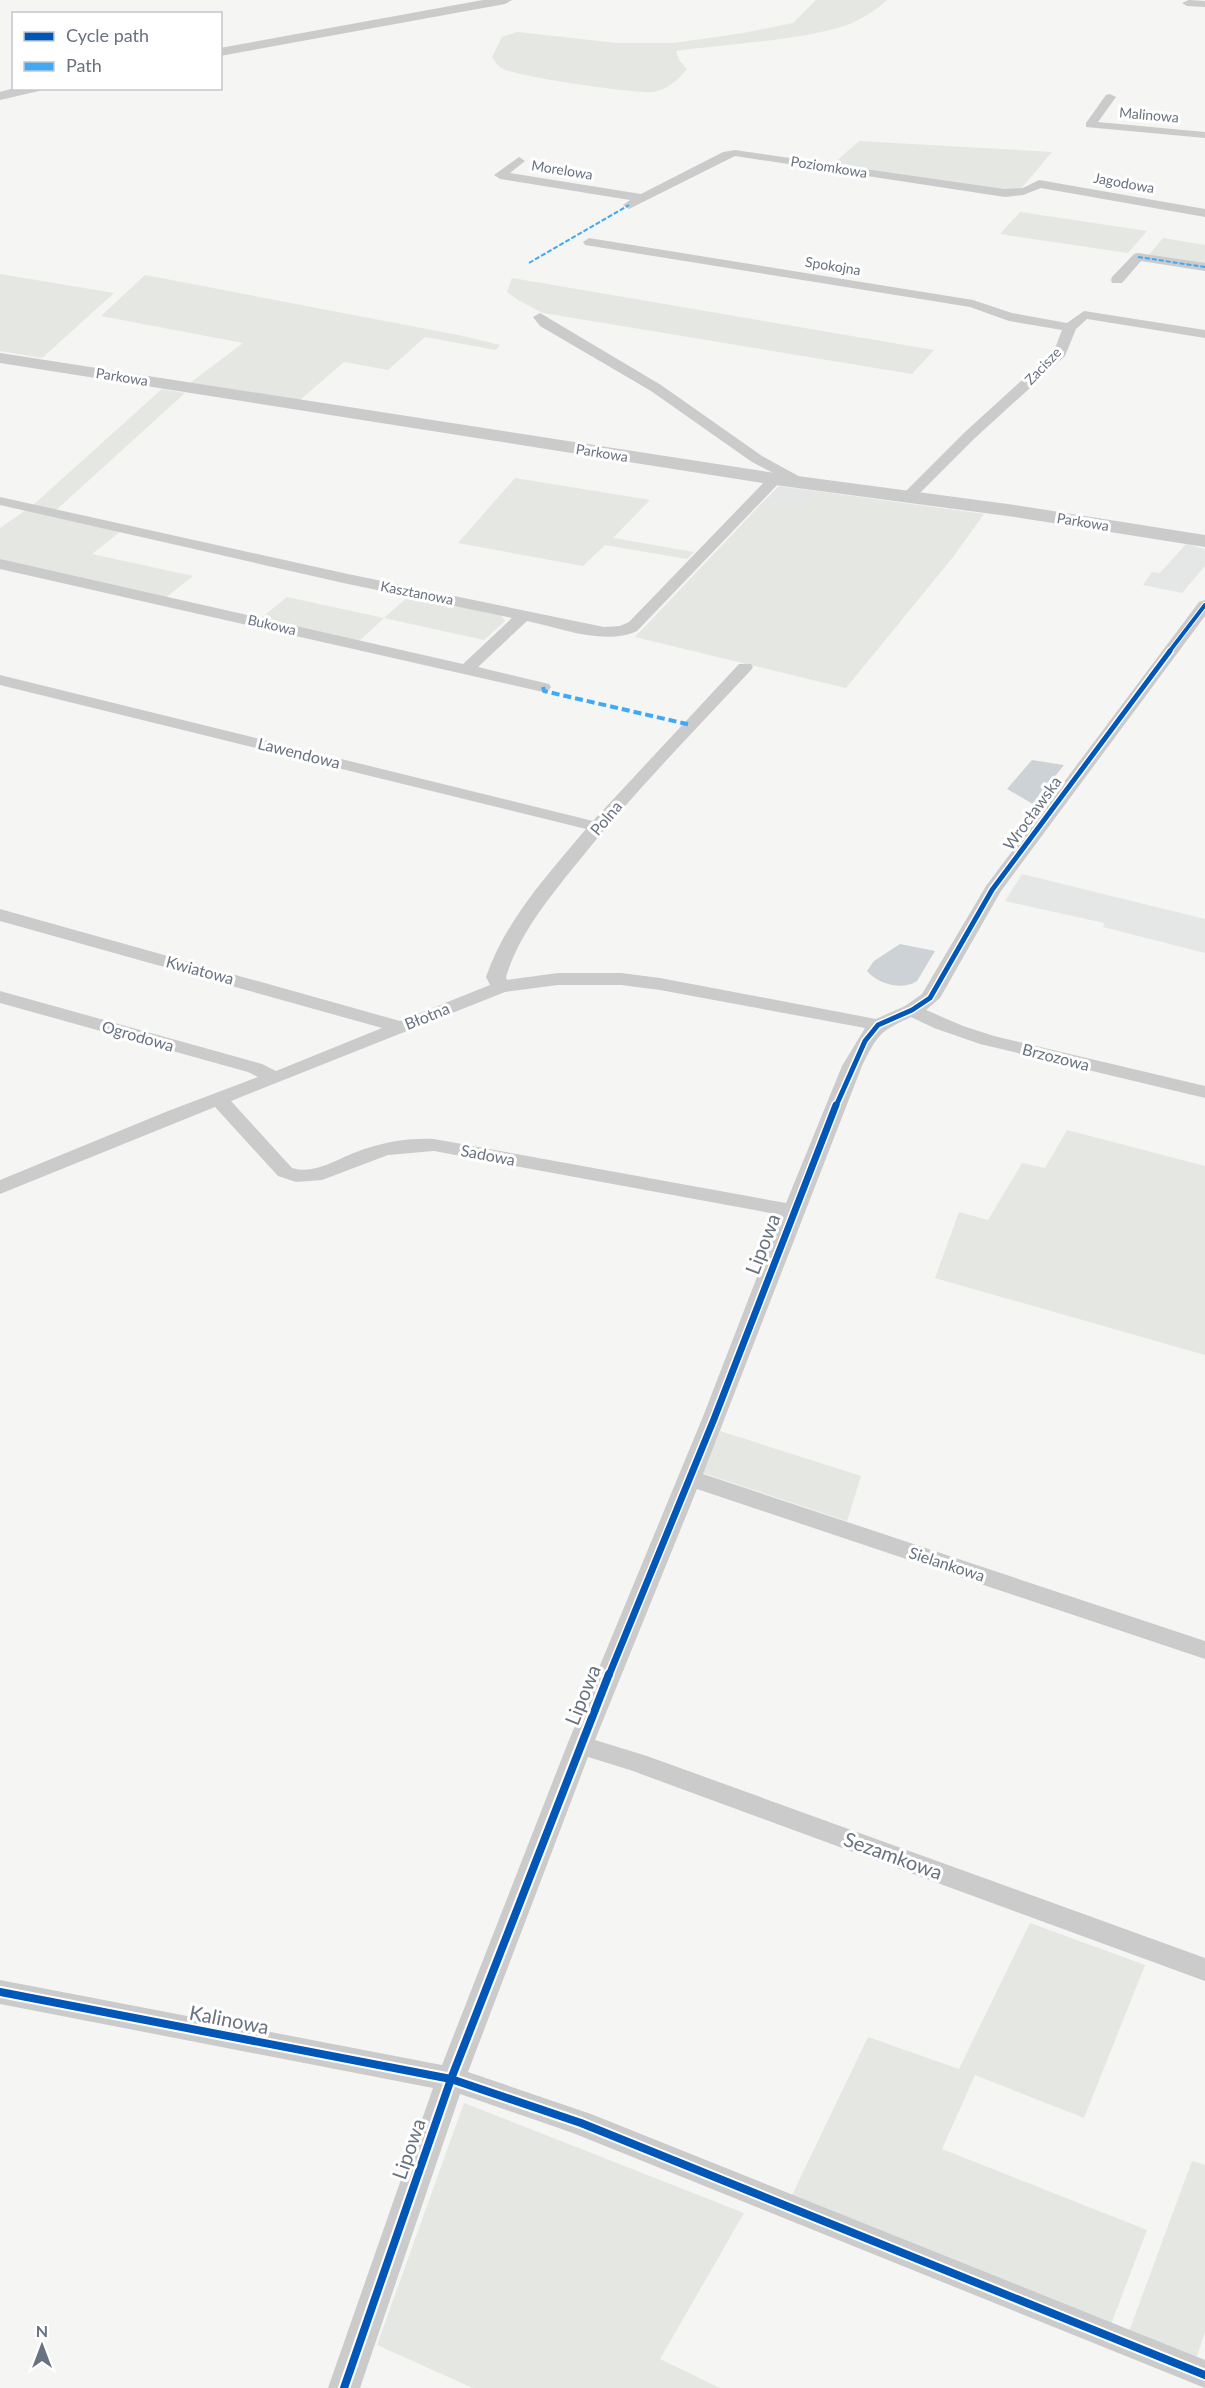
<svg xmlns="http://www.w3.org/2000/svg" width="1205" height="2388" viewBox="0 0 1205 2388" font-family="Lato,sans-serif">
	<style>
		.built { fill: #e5e6e6 }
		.green { fill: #e4e7e2 }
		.water { fill: #cdd2d6 }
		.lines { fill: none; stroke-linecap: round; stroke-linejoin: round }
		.minor { fill: #cbcbcc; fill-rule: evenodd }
		.tertiary { fill: #cbcbcc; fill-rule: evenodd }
		.quiet-far1 { stroke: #3fa9f5; stroke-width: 2; stroke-dasharray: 5 2; stroke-linecap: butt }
		.quiet { stroke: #3fa9f5; stroke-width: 4; stroke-dasharray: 8 4; stroke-linecap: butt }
		.cycleway-far3-casing { stroke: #fff; stroke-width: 6 }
		.cycleway-far2-casing { stroke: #fff; stroke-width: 8 }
		.cycleway-far1-casing { stroke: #fff; stroke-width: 10 }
		.cycleway-casing { stroke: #fff; stroke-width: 12 }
		.cycleway-far3 { stroke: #0057b8; stroke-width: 4 }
		.cycleway-far2 { stroke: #0057b8; stroke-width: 5 }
		.cycleway-far1 { stroke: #0057b8; stroke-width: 7 }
		.cycleway { stroke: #0057b8; stroke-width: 8 }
		.labels { text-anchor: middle; stroke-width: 6; stroke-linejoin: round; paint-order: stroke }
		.far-street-label { font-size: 14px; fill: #687280; stroke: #fff }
		.street-label { font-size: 16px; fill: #687280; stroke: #fff }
		.near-street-label { font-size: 20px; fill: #687280; stroke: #fff }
	</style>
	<rect width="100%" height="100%" fill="#f5f5f4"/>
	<g class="built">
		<polygon points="779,486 816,491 802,507 763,502"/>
		<polygon points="1186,544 1205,549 1205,566 1182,593 1143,585 1152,572 1160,573"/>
		<polygon points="1022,874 1205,919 1205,953 1103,927 1104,923 1005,901"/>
	</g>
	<g class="green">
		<path d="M816,0h71c-12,11 -28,21 -43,26 -49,15 -117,18 -168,25l3,9 8,9c-8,10 -20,21 -34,23 -17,2 -139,-16 -152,-24 -3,-2 -7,-8 -9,-11l10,-20 15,-5 100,11h57l69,-10 50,-10z"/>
		<polygon points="859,141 1052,152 1019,191 833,164"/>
		<polygon points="1020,212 1147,231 1128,253 1000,234"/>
		<polygon points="1163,238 1205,245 1205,264 1148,256"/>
		<polygon points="0,274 114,293 42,358 0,351"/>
		<polygon points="145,275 463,336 500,345 496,350 425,337 388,370 344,362 300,400 190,383 243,343 101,316"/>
		<polygon points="512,278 934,350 912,374 543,313 518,300 507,292"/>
		<polygon points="162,389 185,393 55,511 32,506"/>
		<polygon points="515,478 650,500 613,538 694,552 687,559 605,545 583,566 458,543"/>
		<polygon points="816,491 984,514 953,557 846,688 635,637 763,502 802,507"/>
		<polygon points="26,510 121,531 92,554 193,576 165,598 0,560 0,528"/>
		<polygon points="410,595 500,614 505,621 484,640 384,618 358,642 260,619 287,597 384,618"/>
		<polygon points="1067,1130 1205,1166 1205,1355 935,1278 959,1212 988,1220 1022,1163 1045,1168"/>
		<polygon points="720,1431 861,1476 847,1521 703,1473"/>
		<polygon points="1030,1923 1145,1965 1084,2118 975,2075 942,2149 1147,2230 1111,2324 792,2195 868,2037 959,2069"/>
		<polygon points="464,2103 744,2213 660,2359 720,2388 473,2388 377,2345"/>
		<polygon points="1192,2161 1205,2165 1205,2332 1195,2362 1127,2337"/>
	</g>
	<g class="water">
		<polygon points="1032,760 1064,765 1033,804 1007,789"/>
		<path d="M900,944l35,7 -18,30c-15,10 -39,3 -50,-10l7,-10z"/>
	</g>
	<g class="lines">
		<g class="minor">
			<polygon points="1189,0 1205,1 1205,7 1187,6 1182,3"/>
			<polygon points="1110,94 1116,97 1098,122 1205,132 1205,138 1086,127 1086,123 1106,95"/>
			<polygon points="735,150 1005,189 1023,188 1039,180 1205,209 1205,217 1041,188 1023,195 1005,197 735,156 629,209 623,205 630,200 500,179 494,175 519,157 525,161 510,173 641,194 723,152"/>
			<polygon points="589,238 973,300 1012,313 1067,323 1084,311 1205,330 1205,338 1087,319 1076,329 1065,356 975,438 912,501 907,502 900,498 902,495 965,432 1054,351 1062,330 1009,321 970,307 585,245 583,242"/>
			<polygon points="1138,253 1205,263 1205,271 1141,261 1122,283 1112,283 1111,280 1112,277 1134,254"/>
			<path d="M540,313l121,72 101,71 40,22 -7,4 -15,-6 2,3 -2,3 -143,149c-33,15 -76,-3 -110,-10l-49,46 71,17 2,3 -2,3 -6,2 -543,-123v-10l463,105 49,-46 -164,-34 -348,-79v-8l348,77 256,53 16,-1 9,-4 141,-146h9l-27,-14 -101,-71 -111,-65 -7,-9z"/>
			<path d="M1205,600v16l-204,275 -61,107 -14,12 37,16 31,10 211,50v12l-225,-54 -46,-16 -23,-11c-32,15 -33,17 -49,49l-159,408 502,167v18l-508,-170 -102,251 52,16 558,202v23l-575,-211 -42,-13 -120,315 123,42 614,246v28l-632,-255 -113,-39 -100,294h-32l105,-300 -433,-84v-24l442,85 125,-320 135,-326 79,-204 -347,-64 -46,4 -66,25 -26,2 -18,-6 -63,-69 -215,87v-14l168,-69 90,-34 -10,-5 -248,-69v-12l262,73 14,7 106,-43 -382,-107v-12l400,112 90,-36 -4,-8c19,-56 62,-103 100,-148l-586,-144v-10l593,146 146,-157h12l2,3 -2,3c-61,65 -123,129 -178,198 -27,34 -54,67 -67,109l1,3 51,-7h63l39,5 216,41 29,-13 17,-12 64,-108 213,-284zM558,985h63l39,5 205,38 -23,38 -56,137 -352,-64c-23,-1 -44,2 -66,9 -24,6 -51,28 -76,20l-61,-67 274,-109z"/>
		</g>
		<g class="tertiary">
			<polygon points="483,0 512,0 505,4 220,56 220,48"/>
			<polygon points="14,88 41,88 39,91 0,100 0,92"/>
			<polygon points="0,353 775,473 1015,505 1205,535 1205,547 1015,517 775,485 0,363"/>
		</g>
		<g class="quiet-far1">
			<polyline points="1138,257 1205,267"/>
			<polyline points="529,263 629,205"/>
		</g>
		<polyline class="quiet" points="543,687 544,691 691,725"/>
		<defs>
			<polyline id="cycleway-far3" points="1169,652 1205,605"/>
			<polyline id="cycleway-far2" points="836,1106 865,1041 878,1025 912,1010 930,998 992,890 1170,651"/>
			<polyline id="cycleway-far1" points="609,1675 714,1419 836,1105"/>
			<g id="cycleway">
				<polyline points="0,1992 451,2079 581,2123 1205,2375"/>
				<polyline points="344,2388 451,2079 609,1674"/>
			</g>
		</defs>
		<use href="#cycleway-far3" class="cycleway-far3-casing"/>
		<use href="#cycleway-far2" class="cycleway-far2-casing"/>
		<use href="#cycleway-far1" class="cycleway-far1-casing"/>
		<use href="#cycleway" class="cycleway-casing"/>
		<use href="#cycleway-far3" class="cycleway-far3"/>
		<use href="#cycleway-far2" class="cycleway-far2"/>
		<use href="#cycleway-far1" class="cycleway-far1"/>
		<use href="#cycleway" class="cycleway"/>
	</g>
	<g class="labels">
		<g class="far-street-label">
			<text transform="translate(1149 115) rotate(5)" y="5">Malinowa</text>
			<text transform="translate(829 167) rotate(9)" y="5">Poziomkowa</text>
			<text transform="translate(562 170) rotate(9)" y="5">Morelowa</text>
			<text transform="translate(1124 183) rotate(10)" y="5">Jagodowa</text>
			<text transform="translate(833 266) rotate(9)" y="5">Spokojna</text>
			<text transform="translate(1043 366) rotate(-46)" y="5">Zacisze</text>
			<text transform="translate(122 377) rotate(9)" y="5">Parkowa</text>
			<text transform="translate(602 453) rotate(9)" y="5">Parkowa</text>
			<text transform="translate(1083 522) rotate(9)" y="5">Parkowa</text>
			<text transform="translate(417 593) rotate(11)" y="5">Kasztanowa</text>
			<text transform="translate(272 625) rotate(13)" y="5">Bukowa</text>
		</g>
		<g class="street-label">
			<text transform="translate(299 753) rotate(14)" y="6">Lawendowa</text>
			<text transform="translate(1032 813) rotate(-54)" y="6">Wrocławska</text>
			<text transform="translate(606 818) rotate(-50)" y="6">Polna</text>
			<text transform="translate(200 970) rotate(15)" y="6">Kwiatowa</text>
			<text transform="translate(427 1016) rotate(-22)" y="6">Błotna</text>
			<text transform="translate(138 1036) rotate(16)" y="6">Ogrodowa</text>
			<text transform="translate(1056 1057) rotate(14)" y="6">Brzozowa</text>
			<text transform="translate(488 1155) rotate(11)" y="6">Sadowa</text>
			<text transform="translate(947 1564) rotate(18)" y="6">Sielankowa</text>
		</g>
		<g class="near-street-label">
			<text transform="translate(763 1244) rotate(-69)" y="7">Lipowa</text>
			<text transform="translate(583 1695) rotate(-68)" y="7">Lipowa</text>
			<text transform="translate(893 1856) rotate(20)" y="7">Sezamkowa</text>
			<text transform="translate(229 2020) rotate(11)" y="7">Kalinowa</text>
			<text transform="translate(409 2149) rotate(-71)" y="7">Lipowa</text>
		</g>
	</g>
	<rect x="12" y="12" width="210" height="78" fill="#ffffff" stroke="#c3c7cc" stroke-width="1.5"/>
	<rect x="24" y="32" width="30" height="9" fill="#0057b8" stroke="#c3c7cc" stroke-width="1.5"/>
	<text x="66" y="42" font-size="18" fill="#687280">Cycle path</text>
	<rect x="24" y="62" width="30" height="9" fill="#3fa9f5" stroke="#c3c7cc" stroke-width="1.5"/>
	<text x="66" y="72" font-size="18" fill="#687280">Path</text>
	<g transform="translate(42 2346)" stroke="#ffffff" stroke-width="4.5" paint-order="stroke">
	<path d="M0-4.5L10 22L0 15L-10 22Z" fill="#687280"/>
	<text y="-9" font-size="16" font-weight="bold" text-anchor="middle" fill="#687280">N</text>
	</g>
</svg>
